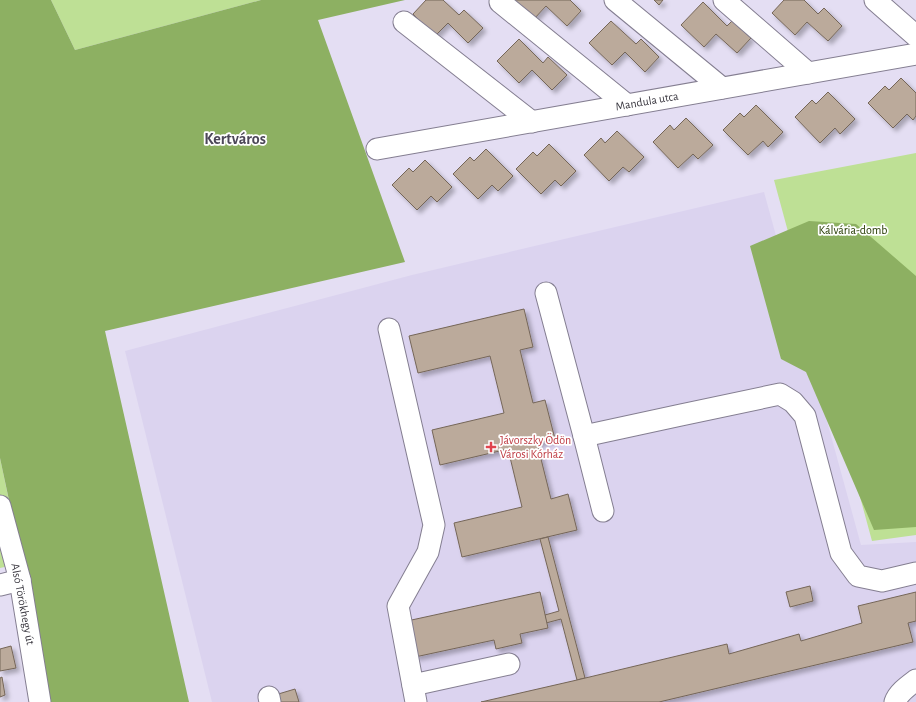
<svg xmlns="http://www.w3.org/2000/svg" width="916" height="702" viewBox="0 0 916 702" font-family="'Alegreya Sans',sans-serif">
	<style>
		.built { fill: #dbd3ef }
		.green { fill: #bee095 }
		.forest { fill: #8db062 }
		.building { fill: #bbaa9b; stroke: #756658; filter: url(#shadow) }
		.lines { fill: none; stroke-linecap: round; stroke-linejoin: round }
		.minor-casing { stroke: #847e91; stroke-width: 23 }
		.minor { stroke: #fff; stroke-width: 21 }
		.health-dot { fill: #e0444e; stroke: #fff; stroke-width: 1.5 }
		.labels { text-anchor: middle; stroke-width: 3.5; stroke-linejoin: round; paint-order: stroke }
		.street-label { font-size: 12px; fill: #3a3840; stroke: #fff }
		.park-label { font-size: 12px; fill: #253a00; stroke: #fff }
		.health-label { font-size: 12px; fill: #be3a42; stroke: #fff; text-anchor: start }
		.district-label { font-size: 16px; font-weight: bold; fill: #4c4758; stroke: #fff }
	</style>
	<defs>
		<filter id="shadow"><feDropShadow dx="3.5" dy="3.5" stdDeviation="2" flood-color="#0004"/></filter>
	</defs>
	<rect width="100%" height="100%" fill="#e4def3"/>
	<polygon class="built" points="764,192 861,545 916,542 916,702 212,702 125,351 412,275"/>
	<g class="green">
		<polygon points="51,0 261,0 75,50"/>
		<polygon points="916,153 916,535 872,541 774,180"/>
		<polygon points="0,458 22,563 0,568"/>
	</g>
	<g class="forest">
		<polygon points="0,0 51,0 75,50 261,0 405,0 318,20 405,262 105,331 189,702 47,702 31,603 0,458"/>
		<polygon points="809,221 856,224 916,276 916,527 874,530 806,372 781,359 750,246"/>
	</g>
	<g class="building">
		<polygon points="426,0 443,0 459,15 464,10 483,28 468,43 448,23 435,36 413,14"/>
		<polygon points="514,0 570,0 581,11 567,26 546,6 534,19"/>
		<polygon points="654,0 663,0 659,5"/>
		<polygon points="784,0 804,0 818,14 824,8 842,26 828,41 807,22 795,35 772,13"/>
		<polygon points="703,2 727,26 732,21 751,38 737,53 716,34 704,47 681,25"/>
		<polygon points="611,21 636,44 641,39 659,57 645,72 625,52 612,65 589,43"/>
		<polygon points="519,39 543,63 548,57 567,75 552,90 532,70 519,83 497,61"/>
		<polygon points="901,78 916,93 916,116 913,120 907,114 893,128 868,103 885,86 889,90"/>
		<polygon points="828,92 855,119 840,134 835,128 820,143 795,117 812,100 816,104"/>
		<polygon points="756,105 783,132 768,147 763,141 748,155 723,130 740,113 744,117"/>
		<polygon points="686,118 713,145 698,159 693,154 678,168 653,142 670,125 674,130"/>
		<polygon points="617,131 644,157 629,172 623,167 609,181 584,155 601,138 605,143"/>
		<polygon points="549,144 576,171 561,186 555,180 541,194 516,169 533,152 537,156"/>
		<polygon points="486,149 513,176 498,191 492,185 478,199 453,174 470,157 474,161"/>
		<polygon points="425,160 452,187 437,202 431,196 417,210 392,185 409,168 413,172"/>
		<polygon points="524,309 533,347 520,350 533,403 545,400 555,439 537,443 551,499 568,494 577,530 462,557 454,523 522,507 508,449 440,465 432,430 504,413 490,356 418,373 409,336"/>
		<polygon points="548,537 585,678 577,680 561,619 546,623 545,615 559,611 540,539"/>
		<polygon points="810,586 813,601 790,607 786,592"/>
		<polygon points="540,592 548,628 520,634 522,643 496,649 494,640 415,657 407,621"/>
		<polygon points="916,592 916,621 908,623 913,642 659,702 481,702 577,680 727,644 729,654 799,634 801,641 862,623 858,606"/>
		<polygon points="11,646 16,668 0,671 0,649"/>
		<polygon points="2,677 5,695 0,697 0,678"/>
		<polygon points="295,689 299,702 277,702 275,695"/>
	</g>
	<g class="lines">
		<defs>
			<g id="minor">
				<polyline points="615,0 722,88"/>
				<polyline points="724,0 808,73"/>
				<polyline points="875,0 916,36"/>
				<polyline points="500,2 627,105"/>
				<polyline points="404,22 532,122"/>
				<polyline points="377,149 916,54"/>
				<polyline points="546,293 584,436 603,511"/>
				<polyline points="389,329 434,525 428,552 398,606 416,702"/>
				<polyline points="584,436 681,415 780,394 793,402 805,416 841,553 858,576 882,581 916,573"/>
				<polyline points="0,506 20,580 40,702"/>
				<polyline points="0,585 20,580"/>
				<polyline points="413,685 509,664"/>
				<polyline points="269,697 270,702"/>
				<path d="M895,702c3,-9 13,-16 21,-22"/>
			</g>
		</defs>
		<use href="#minor" class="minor-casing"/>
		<use href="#minor" class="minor"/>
	</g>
	<path class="health-dot" d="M489 441h4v4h4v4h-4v4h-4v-4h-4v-4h4z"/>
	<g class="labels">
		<g class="street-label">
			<text transform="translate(647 101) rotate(-10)" y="4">Mandula utca</text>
			<text transform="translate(23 604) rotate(79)" y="4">Alsó Törökhegy út</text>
		</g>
		<g class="park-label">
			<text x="853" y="234">Kálvária-domb</text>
		</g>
		<g class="health-label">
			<text x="500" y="444">Jávorszky Ödön<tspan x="500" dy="14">Városi Kórház</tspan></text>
		</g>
		<g class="district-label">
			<text x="235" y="144">Kertváros</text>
		</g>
	</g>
</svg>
